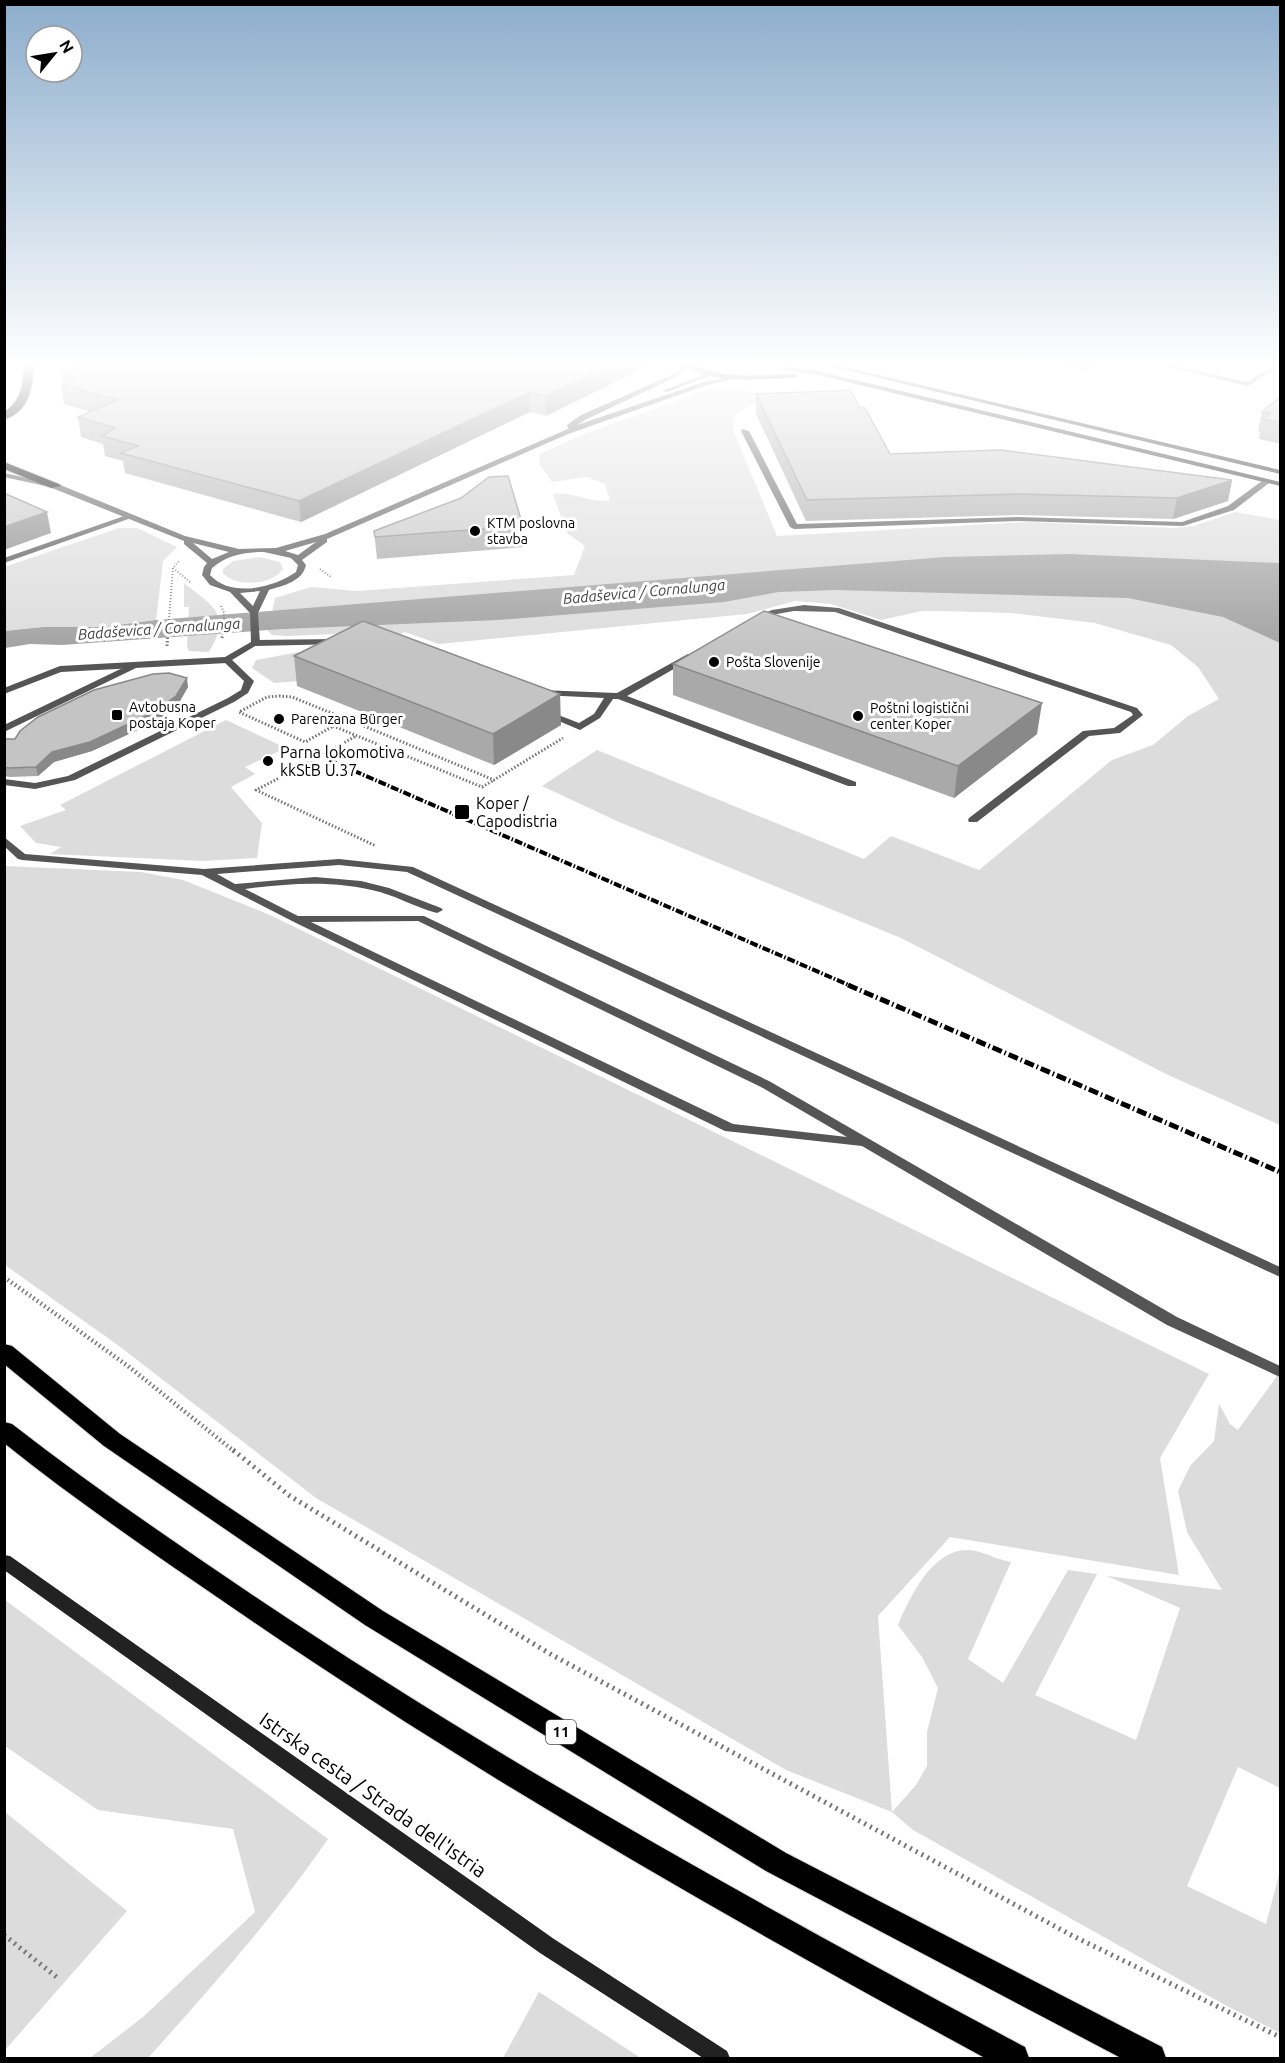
<svg xmlns="http://www.w3.org/2000/svg" width="1285" height="2063" viewBox="0 0 1285 2063" font-family="Ubuntu,sans-serif">
	<style>
		.green { fill: #dcdcdc }
		.water { fill: #a3a3a3 }
		.lines { fill: none; stroke-linecap: round; stroke-linejoin: round }
		.highway-casing { stroke: #dbdbdb; stroke-width: 2 }
		.path-far3 { stroke: #777; stroke-width: 2; stroke-dasharray: 1 2; stroke-linecap: butt }
		.path-far2 { stroke: #777; stroke-width: 3; stroke-dasharray: 1.5 2; stroke-linecap: butt }
		.path-far1 { stroke: #777; stroke-width: 4.5; stroke-dasharray: 1.5 3; stroke-linecap: butt }
		.path { stroke: #777; stroke-width: 5; stroke-dasharray: 2 4.5; stroke-linecap: butt }
		.lane { fill: #555; fill-rule: evenodd }
		.street { fill: #555; fill-rule: evenodd }
		.secondary { fill: #222; fill-rule: evenodd }
		.highway { fill: #000; fill-rule: evenodd }
		.rail-far1 { stroke: #000; stroke-width: 4; stroke-dasharray: 8 2 1.5 2; stroke-linecap: butt }
		.rail { stroke: #000; stroke-width: 5; stroke-dasharray: 10 3 1.5 3; stroke-linecap: butt }
		.wall { fill: #a9a9a9 }
		.shaded-wall { fill: #898989 }
		.building { fill: #c4c4c4; stroke: #898989; stroke-width: 1.5 }
		.poi-dot { fill: #000; stroke: #fff; stroke-width: 2 }
		.labels { text-anchor: middle; stroke-width: 6; stroke-linejoin: round; paint-order: stroke }
		.far-poi-label { font-size: 14px; fill: #000; stroke: #fff; text-anchor: start }
		.far-water-label { font-size: 15px; font-style: italic; fill: #444; stroke: #fff }
		.shield { fill: #fff; stroke: #4c4c4c; stroke-width: 1.5 }
		.shield-label { font-size: 15px; font-weight: bold; fill: #000 }
		.poi-label { font-size: 16px; fill: #000; stroke: #fff; text-anchor: start }
		.near-street-label { font-size: 20px; fill: #000; stroke: #fff }
	</style>
	<rect width="100%" height="100%" fill="#fff"/>
	<g class="green">
		<path d="M709,389h28l31,6 -34,20 -1,15 44,106 249,-14 146,6 22,-2 41,-14 45,8v605l-114,-51 -265,-136 -282,-116 -77,-36 55,-36 267,109 27,-23 88,34 133,-110 41,-15 35,-29 31,-17 -21,-32 -27,-22 -76,-22 -84,-10 -68,-2h-21l-41,9 -50,-16 -36,-3 -48,13 -308,30 -34,-12 -15,7 -29,-6 -75,3 -14,-1 -4,-4 7,-33 36,-11 46,4 217,-16 11,-29 -18,-13 -14,-39c20,-3 37,10 57,6l-5,-16 -18,-7 -35,5 -13,-19 1,-9 45,-20z"/>
		<polygon points="119,528 137,528 177,547 163,561 156,620 102,627 43,627 5,631 4,567"/>
		<path d="M260,557l20,5 3,7c-11,16 -47,19 -60,4v-4l10,-8z"/>
		<path d="M184,583c27,22 49,30 25,69l-20,-1 -2,-4 2,-40h-5z"/>
		<polygon points="299,652 304,660 300,681 274,683 252,668 256,660"/>
		<polygon points="226,720 286,748 245,767 255,774 231,787 262,823 257,858 203,861 50,854 61,847 36,843 20,826 66,810 60,805"/>
		<path d="M5,866l136,6 42,8 87,35 939,459 -49,84 19,117 -229,-38 -72,79 14,196 24,-27 11,-19v-34l11,-44 -16,-31 -24,-32c13,-31 38,-83 78,-74 12,3 23,9 35,11l-43,97 35,24 65,-113 29,4 -62,121 101,45 44,-132 -73,-32 115,14 -35,-58 -9,-41 12,-25 24,-25 5,-37 11,20 8,6 42,-58v416l-42,-21 -51,119 79,38 14,-53v162l-55,-28 -312,-175 -21,-18 -106,-42 -470,-272 -197,-152 -114,-81z"/>
		<path d="M5,1600l323,239c-54,78 -117,149 -180,219h-58l53,-41 112,-105 -22,-83 -135,-19 -93,-64z"/>
		<polygon points="5,1812 127,1911 5,2050"/>
		<polygon points="539,1992 641,2058 503,2058"/>
	</g>
	<polygon class="water" points="1069,554 1280,563 1280,643 1223,617 1128,598 835,590 779,592 724,602 497,620 283,629 62,645 30,644 5,648 5,631 43,627 102,627 156,620 945,557"/>
	<g class="lines">
		<defs>
			<g id="highway">
				<path d="M25,361h10c-3,25 -3,49 -31,59v-8c20,-13 18,-30 21,-51z"/>
				<polygon points="4,462 59,484 61,486 51,488 4,469"/>
				<polygon points="4,1344 12,1346 120,1434 383,1611 786,1853 1162,2047 1166,2058 1121,2058 766,1871 365,1625 104,1446 4,1364"/>
				<path d="M4,1422l8,2c77,60 158,115 239,170 248,167 510,312 774,453l4,11h-44c-256,-139 -509,-283 -749,-448 -79,-54 -157,-107 -232,-167z"/>
			</g>
		</defs>
		<use href="#highway" class="highway-casing"/>
		<g class="path-far3">
			<polyline points="173,568 190,582"/>
			<polyline points="320,569 331,577"/>
			<polyline points="221,606 224,613 223,632"/>
			<polyline points="168,632 173,568 180,560"/>
		</g>
		<g class="path-far2">
			<polyline points="222,638 223,630"/>
			<polyline points="167,646 168,630"/>
			<polygon points="279,696 292,697 346,719 305,742 239,712 267,697"/>
			<polyline points="346,719 364,726 377,718"/>
			<polyline points="333,726 482,787 494,780"/>
			<polyline points="364,726 494,780 563,738"/>
			<polyline points="306,764 256,790 376,846"/>
			<polyline points="310,767 306,764 356,736"/>
		</g>
		<polyline class="path-far1" points="4,1277 128,1366 235,1452"/>
		<g class="path">
			<polyline points="233,1450 290,1496 552,1655 1073,1936 1280,2037"/>
			<polyline points="4,1935 59,1979"/>
		</g>
		<g class="lane">
			<polygon points="1142,361 1154,361 1247,382 1278,362 1280,361 1280,366 1248,386"/>
			<polygon points="742,429 749,431 797,524 1018,517 1182,522 1228,506 1262,481 1269,483 1234,510 1183,526 1018,521 794,529 790,527 741,431"/>
			<polygon points="4,473 50,483 54,485 50,487 4,477"/>
			<polygon points="127,515 134,517 4,563 4,558"/>
			<polygon points="804,605 839,608 1137,708 1143,715 1120,733 1089,736 977,822 969,822 968,820 969,818 1083,731 1114,728 1133,715 1131,712 835,612 794,611 777,614 755,622 751,619 772,610"/>
			<polygon points="337,639 340,640 340,644 256,646 252,643 256,640"/>
			<polygon points="688,654 693,657 691,659 627,696 856,782 856,786 848,786 618,699 613,699 600,718 580,730 540,713 542,711 548,711 579,723 594,714 604,698 542,695 539,694 539,690 617,693"/>
			<polygon points="227,657 230,658 254,681 248,693 234,702 75,780 35,789 4,785 4,779 35,783 68,776 228,698 241,690 244,681 224,662 222,660"/>
			<polygon points="135,662 140,665 138,667 4,732 4,725"/>
			<path d="M4,837l21,17 179,15 135,-10 74,8 867,400v10l-873,-405 -68,-7 -122,9 18,10 80,-7 46,4 28,7 52,20 2,2 -6,3c-19,-5 -37,-15 -57,-21 -44,-12 -90,-9 -135,-3l53,27h126l345,165 408,236 103,49v11l-113,-52 -305,-179 -137,-15 -429,-208 -94,-48 -180,-15 -4,-1 -14,-13zM418,921l343,166 86,50 -114,-13 -422,-202z"/>
		</g>
		<g class="street">
			<path d="M685,364l5,1 -12,11 -91,43 -10,6 127,-43 36,-7 3,2 -36,8 -139,49 -241,105v3l-25,18 4,5c-4,17 -22,20 -37,25l-11,23 2,30 -33,20 -166,9 -57,22v-6l56,-22 165,-9 26,-15 -1,-29 -20,-21 -20,-7 -8,-10 2,-8 3,-4 -23,-19v-3l-132,-53v-4h6l127,52 54,13 37,-1 49,-14 243,-105 -1,-4 14,-10 93,-41zM316,542l-18,13 -13,-4zM193,543l36,9 -17,7zM264,552l27,6 7,7 -2,7c-23,16 -65,26 -86,3l2,-7c15,-13 32,-16 52,-16zM260,591l-7,15 -13,-13z"/>
			<polygon points="713,371 716,373 715,374 667,392 662,391"/>
		</g>
		<g class="secondary">
			<path d="M680,361c13,0 25,10 39,12 25,5 51,1 76,1l3,2 -3,2c-37,0 -85,9 -115,-17z"/>
			<polygon points="808,361 820,361 1280,470 1280,474"/>
			<polygon points="785,367 818,371 1280,482 1280,486 818,375 783,370 783,368"/>
			<polygon points="4,1555 10,1556 554,1939 727,2051 730,2058 703,2058 540,1953 4,1570"/>
		</g>
		<use href="#highway" class="highway"/>
		<polyline class="rail-far1" points="329,760 851,986"/>
		<polyline class="rail" points="848,985 1280,1172"/>
	</g>
	<g class="wall">
		<polygon points="68,361 643,361 643,368 546,416 530,412 301,522 125,473 123,461 105,456 103,444 81,437 78,417 91,412 64,404 61,384 63,383 61,372 69,369"/>
		<polygon points="1041,361 1101,361 1086,371"/>
		<polygon points="756,394 860,408 890,454 1232,480 1228,501 1173,519 1018,515 806,521 756,414"/>
		<polygon points="1281,396 1281,444 1259,439 1260,432 1258,431 1262,412"/>
		<polygon points="461,498 523,526 524,547 377,559 374,531"/>
		<polygon points="294,656 561,725 494,765 297,686"/>
		<polygon points="673,664 1037,734 954,798 673,695"/>
		<polygon points="188,687 177,706 155,722 92,751 54,762 38,776 10,777 4,776 4,739 15,739"/>
	</g>
	<g class="shaded-wall">
		<polygon points="619,361 643,361 643,368 546,416 545,396"/>
		<polygon points="1087,361 1101,361 1086,371"/>
		<polygon points="530,392 530,412 301,522 299,501"/>
		<polygon points="1232,480 1228,501 1173,519 1177,498"/>
		<polygon points="47,512 51,533 4,550 4,527"/>
		<polygon points="187,678 188,687 177,706 155,722 92,751 54,762 38,776 36,767 52,752"/>
		<polygon points="560,694 561,725 494,765 493,734"/>
		<polygon points="1042,703 1037,734 954,798 958,766"/>
	</g>
	<g class="building">
		<polygon points="75,361 619,361 545,396 530,392 299,501 121,453 138,446 102,436 115,428 78,417 117,400 61,384 79,377 61,372 84,364"/>
		<polygon points="850,390 860,408 865,408 890,454 1001,450 1232,480 1177,498 1020,494 807,500 756,394"/>
		<polygon points="1281,396 1281,423 1262,419 1271,413 1262,412"/>
		<polygon points="508,476 523,526 375,537 374,531 461,498 489,477"/>
		<polygon points="4,493 47,512 4,527"/>
		<polygon points="764,611 1042,703 958,766 673,664"/>
		<polygon points="363,621 560,694 493,734 294,656"/>
		<polygon points="169,673 187,678 176,696 154,712 90,742 52,752 36,767 8,768 4,767 4,739 15,739 20,731 38,717 94,690 153,674"/>
	</g>
	<linearGradient id="sky" x2="0" y2="1"><stop stop-color="#8cadcc"/><stop offset="0.56" stop-color="#fff"/><stop offset="1" stop-color="#fff" stop-opacity="0"/></linearGradient>
	<rect width="1285" height="650" fill="url(#sky)"/>
	<g class="poi-dot">
		<circle cx="475" cy="531" r="6"/>
		<circle cx="714" cy="662" r="6"/>
		<rect x="111" y="709" width="12" height="12" rx="3"/>
		<circle cx="858" cy="716" r="6"/>
		<circle cx="279" cy="719" r="6"/>
		<circle cx="268" cy="761" r="6"/>
		<rect x="454" y="804" width="16" height="16" rx="3"/>
	</g>
	<g class="labels">
		<g class="far-poi-label">
			<text x="487" y="528">KTM poslovna<tspan x="487" dy="16">stavba</tspan></text>
			<text x="726" y="667">Pošta Slovenije</text>
			<text x="129" y="712">Avtobusna<tspan x="129" dy="16">postaja Koper</tspan></text>
			<text x="870" y="713">Poštni logistični<tspan x="870" dy="16">center Koper</tspan></text>
			<text x="291" y="724">Parenzana Bürger</text>
		</g>
		<g class="far-water-label">
			<text transform="translate(644 592) rotate(-5)" y="5">Badaševica / Cornalunga</text>
			<text transform="translate(159 629) rotate(-4)" y="5">Badaševica / Cornalunga</text>
		</g>
		<rect class="shield" x="546" y="1720" width="30" height="24" rx="4.5"/>
		<g class="shield-label">
			<text x="561" y="1737">11</text>
		</g>
		<g class="poi-label">
			<text x="280" y="758">Parna lokomotiva<tspan x="280" dy="18">kkStB U.37</tspan></text>
			<text x="476" y="809">Koper /<tspan x="476" dy="18">Capodistria</tspan></text>
		</g>
		<g class="near-street-label">
			<text transform="translate(373 1795) rotate(35)" y="7">Istrska cesta / Strada dell'Istria</text>
		</g>
	</g>
	<rect width="1285" height="2063" fill="none" stroke="#000000" stroke-width="12"/>
	<g transform="translate(54 54) rotate(60)"><circle r="28" fill="#ffffff" stroke="#999999" stroke-width="1.5"/>
	<path d="M0-4.5L10 22L0 15L-10 22Z" fill="#000000"/>
	<text y="-9" font-size="16" font-weight="bold" text-anchor="middle" fill="#000000">N</text>
	</g>
</svg>
